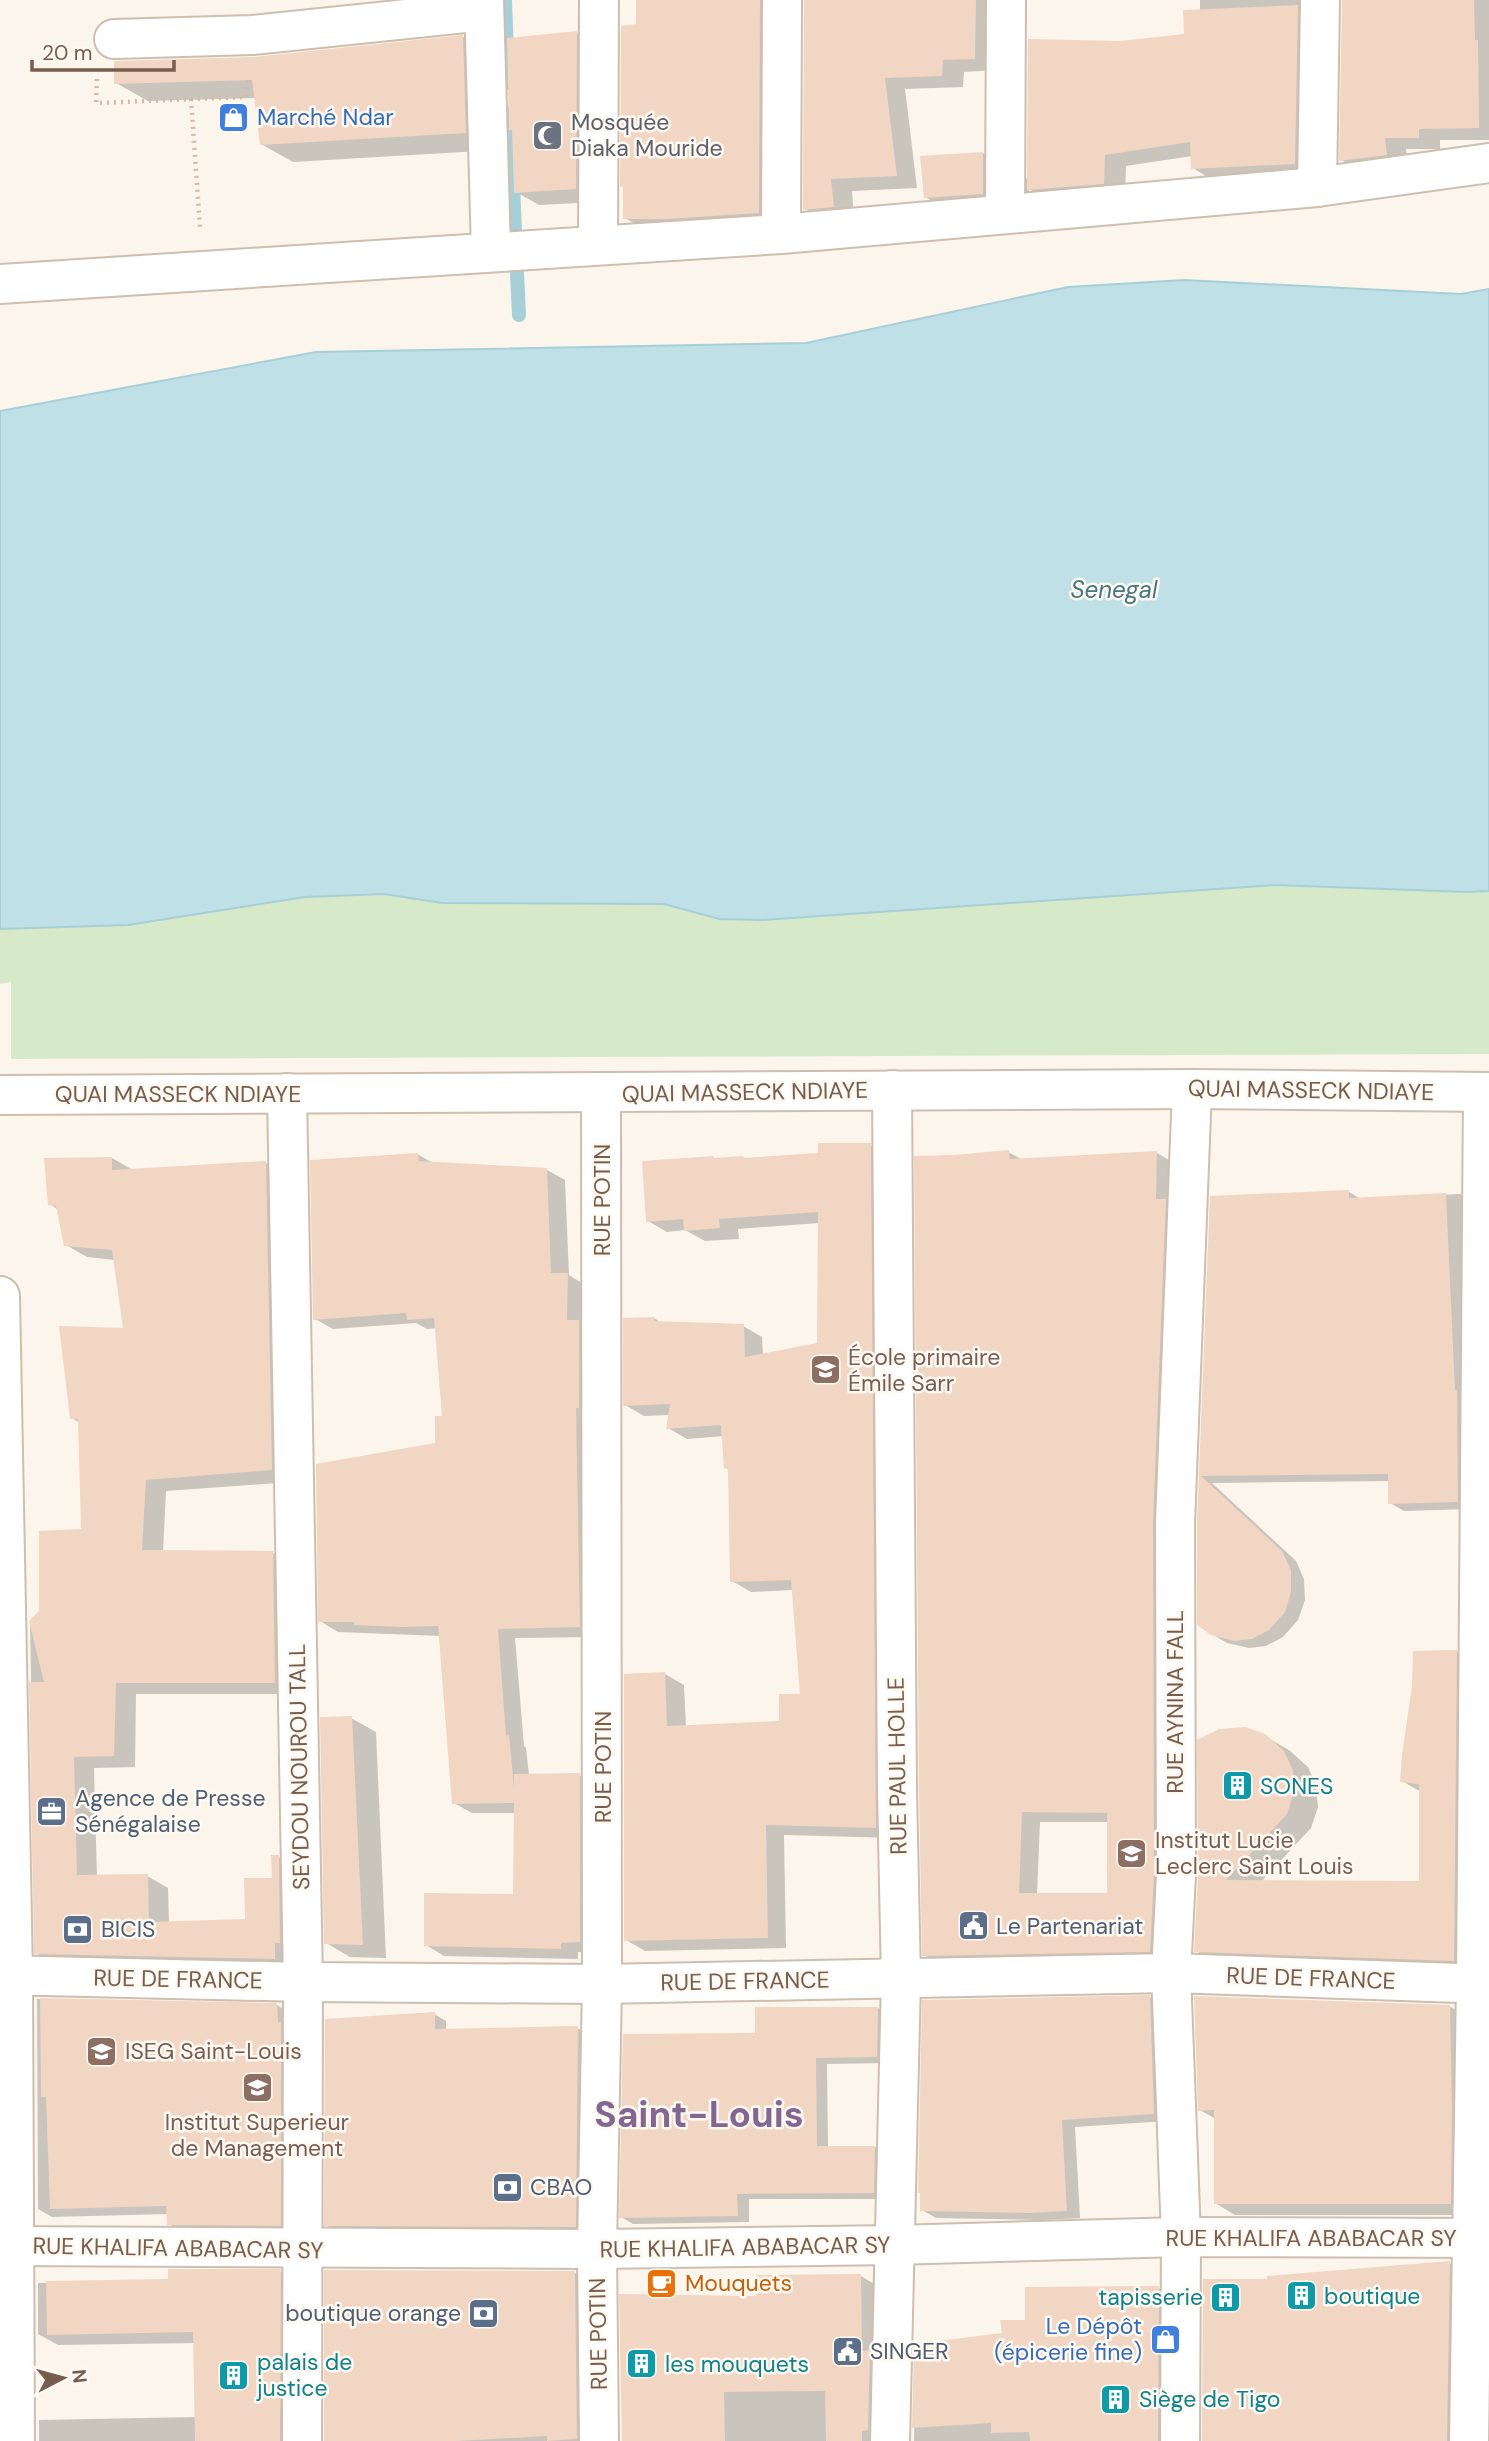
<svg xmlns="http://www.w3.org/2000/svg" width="1489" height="2441" viewBox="0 0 1489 2441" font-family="'DM Sans',sans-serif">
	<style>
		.green { fill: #d6eac9 }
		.water { fill: #bfe0e6; stroke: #a6cfd7; stroke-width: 2 }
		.shadow { fill: #0003; fill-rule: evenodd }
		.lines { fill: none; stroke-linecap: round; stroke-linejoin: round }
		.stream { stroke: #a6cfd7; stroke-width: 14 }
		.building { fill: #f1d6c3; fill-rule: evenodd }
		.minor-casing { stroke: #cebeb0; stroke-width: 42 }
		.path { stroke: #d6b9a6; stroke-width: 4.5; stroke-dasharray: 2 5; stroke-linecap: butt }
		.minor { stroke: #fff; stroke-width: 38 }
		.labels { text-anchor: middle; stroke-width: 5; stroke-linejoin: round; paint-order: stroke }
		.shop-label { font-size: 23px; fill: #366cbe; stroke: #fef9f1; text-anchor: start }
		.worship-label { font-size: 23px; fill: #5b616d; stroke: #fef9f1; text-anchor: start }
		.street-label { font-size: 23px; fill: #775d4e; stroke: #fef9f1 }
		.education-label { font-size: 23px; fill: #785e54; stroke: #fef9f1; text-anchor: start }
		.culture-label { font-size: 23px; fill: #0d838f; stroke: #fef9f1; text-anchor: start }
		.service-label { font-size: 23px; fill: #4e5e75; stroke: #fef9f1; text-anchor: start }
		.food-label { font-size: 23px; fill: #c56008; stroke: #fef9f1; text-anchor: start }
		.water-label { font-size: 24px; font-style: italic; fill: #457782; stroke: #fef9f1 }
		.town-label { font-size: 37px; font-weight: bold; fill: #846692; stroke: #fef9f1 }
	</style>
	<rect width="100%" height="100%" fill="#fcf5eb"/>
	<polygon class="green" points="1275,885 1467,892 1489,891 1489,1054 11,1059 11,982 0,984 0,929 128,925 305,897 384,894 442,903 664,904 719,919 762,920"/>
	<polygon class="water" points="1184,280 1461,294 1489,289 1489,891 1467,892 1275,885 762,920 719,919 664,904 442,903 384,894 305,897 128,925 0,929 0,411 316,352 806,343 1068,287"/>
	<g class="shadow">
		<polygon points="637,0 785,0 780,225 646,230 625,218 625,187 622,186 638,26"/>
		<polygon points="806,0 997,0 996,70 964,72 963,87 905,89 917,188 852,191 854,219 826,221 805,209"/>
		<polygon points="1200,0 1323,0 1316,175 1214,181 1193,168 1192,156 1126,166 1125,195 1050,202 1029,189 1029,219 971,223 925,197 922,158 983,153 1029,180 1120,43 1186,36 1200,11"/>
		<polygon points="1344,0 1489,0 1489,140 1440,140 1440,149 1406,149 1408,167 1362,172 1341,160"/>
		<polygon points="577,33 600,46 599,202 539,205 516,192"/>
		<polygon points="463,37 494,55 497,150 293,162 261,144 256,98 148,101 116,83 254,59"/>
		<polygon points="870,1145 889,1156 895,1838 784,1835 786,1948 645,1951 626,1940 665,1674 684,1685 686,1727 781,1723 802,1696 794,1590 751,1592 732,1581 729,1470 726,1468 724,1436 687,1439 668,1428 670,1415 644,1416 625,1405 654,1318 662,1323 743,1326 762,1337 763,1355 818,1344 819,1223 738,1229 739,1239 705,1241 685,1230 667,1232 648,1221 717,1160 820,1154"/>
		<path d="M1008,1152l15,8 134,-7 17,10 -6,798 -226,4 -18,-10zM1040,1822h69v73l-72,-1z"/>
		<polygon points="417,1154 433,1163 547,1170 565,1180 569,1275 585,1285 597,1637 515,1638 524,1746 526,1748 529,1775 579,1775 598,1785 598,1952 578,1952 578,1959 444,1956 426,1945 515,1896 516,1813 472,1813 454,1803 441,1636 338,1632 320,1621 437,1445 444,1418 437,1328 427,1329 416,1323 333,1329 315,1319"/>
		<polygon points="112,1158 133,1170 266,1163 287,1175 292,1482 166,1491 163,1552 273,1553 294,1565 295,1694 136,1694 135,1767 94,1768 97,1877 147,1876 168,1888 169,1923 247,1920 274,1879 278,1857 299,1869 296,1971 57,1965 36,1953 30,1623 41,1611 83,1531 80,1423 72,1418 125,1329 115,1260 87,1257 66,1245 57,1209 50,1204"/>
		<polygon points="1349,1192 1361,1199 1460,1194 1474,1202 1471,1509 1404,1511 1390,1503 1390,1481 1212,1483 1296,1561 1304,1579 1305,1600 1298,1620 1283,1637 1266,1646 1249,1648 1227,1643 1212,1634 1199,1523 1211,1198"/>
		<polygon points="1456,1652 1480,1666 1478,1974 1220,1965 1196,1951 1264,1736 1289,1750 1308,1767 1316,1785 1318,1807 1311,1828 1261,1882 1420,1883 1421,1792 1402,1781"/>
		<polygon points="351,1718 376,1732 386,1958 350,1957 326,1943"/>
		<polygon points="1150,1997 1163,2005 1167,2121 1075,2127 1080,2218 1043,2220 936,2218 922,2210"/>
		<polygon points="37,1999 277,2005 291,2014 295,2233 183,2232 169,2224 168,2214 52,2217 38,2209"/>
		<polygon points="1449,2006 1468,2017 1470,2215 1235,2215 1215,2203 1216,2119 1200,2110"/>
		<polygon points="878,2008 890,2015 889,2063 827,2064 828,2148 875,2147 886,2154 885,2199 749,2199 749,2222 633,2224 621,2217 757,2034 757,2009"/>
		<polygon points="434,2014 446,2021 446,2030 577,2028 589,2034 587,2233 338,2232 326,2225"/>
		<polygon points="1449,2263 1465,2272 1463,2441 1204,2441 1269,2281"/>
		<polygon points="280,2271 300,2283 300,2441 39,2441 39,2420 196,2417 195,2343 58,2345 38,2334 38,2283 170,2280"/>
		<polygon points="575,2273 591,2282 592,2441 337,2441"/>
		<polygon points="861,2276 876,2285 884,2441 623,2441 758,2297"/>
		<polygon points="1158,2288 1174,2297 1173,2441 914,2441 916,2346 1004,2334 1027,2322"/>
	</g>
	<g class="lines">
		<g class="stream">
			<polyline points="505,0 508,83"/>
			<polyline points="510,113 515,232"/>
			<polyline points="517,273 519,315"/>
		</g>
	</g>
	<g class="building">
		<polygon points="636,0 760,0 759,213 668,219 623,219 623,186 620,187 621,26 636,24"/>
		<polygon points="804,0 976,0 975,59 943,60 942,76 885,78 897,176 831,179 834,207 803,210"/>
		<polygon points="1342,0 1474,0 1475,40 1478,40 1479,128 1419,129 1419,138 1385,138 1387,155 1339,161"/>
		<polygon points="1298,5 1295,164 1191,169 1190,142 1105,155 1104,184 1027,190 1028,39 1120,41 1184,34 1183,10"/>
		<polygon points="577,31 576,189 514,193 512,130 509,130 507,38"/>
		<polygon points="463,35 466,133 260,145 252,80 114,84 114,61 254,57"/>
		<polygon points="983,152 983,194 924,198 920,156"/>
		<polygon points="818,1143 871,1143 876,1828 766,1825 768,1938 624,1941 624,1674 665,1672 667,1726 779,1721 779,1694 800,1694 791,1580 730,1582 728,1468 724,1469 721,1425 666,1429 670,1404 623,1406 623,1318 654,1317 654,1321 744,1324 745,1357 817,1343 818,1212 719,1219 720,1228 684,1231 683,1219 646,1222 642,1161 714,1156 714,1158 743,1156 744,1158 818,1153"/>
		<path d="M1009,1150l1,9 147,-8 -1,48h10l-13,323 1,352 -4,78 -228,4 -3,-165 -5,-635 40,-1zM1022,1812l85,1v80h-88z"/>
		<polygon points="418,1153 419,1161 547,1168 551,1273 568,1273 567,1320 579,1320 579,1408 576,1408 580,1627 498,1629 506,1736 509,1735 514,1788 514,1774 580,1773 580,1942 561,1943 561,1949 424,1946 424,1893 513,1894 514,1803 452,1804 438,1626 402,1627 354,1625 354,1622 318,1622 316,1464 435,1443 435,1416 442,1416 434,1318 407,1320 406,1313 313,1320 310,1160"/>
		<polygon points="112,1157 112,1170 266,1161 272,1470 146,1480 142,1550 273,1551 275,1683 116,1683 114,1756 74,1757 77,1875 148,1874 149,1922 245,1919 244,1878 272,1878 271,1855 279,1855 280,1943 275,1943 275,1959 34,1954 29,1682 44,1682 29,1621 39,1611 39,1531 81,1529 78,1419 70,1419 59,1326 123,1328 112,1250 64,1246 56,1206 48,1205 44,1158"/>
		<polygon points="1349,1190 1349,1198 1446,1193 1455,1390 1457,1390 1458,1502 1388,1504 1388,1474 1201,1476 1282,1551 1291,1570 1291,1592 1285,1612 1269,1630 1252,1639 1234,1641 1211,1635 1197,1625 1197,1523 1210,1196"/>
		<polygon points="1457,1650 1454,1961 1194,1952 1198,1875 1197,1740 1219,1729 1246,1727 1265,1734 1284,1751 1293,1770 1294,1792 1287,1814 1226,1880 1419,1881 1419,1784 1400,1782 1402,1755 1412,1686 1413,1651"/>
		<polygon points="352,1716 363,1945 324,1944 320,1717"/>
		<polygon points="1150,1995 1154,2114 1062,2120 1067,2211 1028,2213 920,2211 920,2193 918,2193 922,2000"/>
		<polygon points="1194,1996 1450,2005 1452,2110 1451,2204 1214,2204 1214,2110 1198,2111"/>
		<polygon points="40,1998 277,2003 278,2022 281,2022 281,2226 167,2225 166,2206 50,2209 46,2097 41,2097"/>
		<polygon points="755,2007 878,2007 877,2057 816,2058 817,2146 875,2146 874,2193 737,2194 738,2216 619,2218 623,2034 755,2033"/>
		<polygon points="435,2012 435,2029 578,2026 576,2227 324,2226 325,2019"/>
		<polygon points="1450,2261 1447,2441 1202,2441 1203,2279 1267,2279 1267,2276"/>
		<polygon points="168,2269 281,2269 280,2441 195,2441 193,2332 47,2335 46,2281 168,2279"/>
		<polygon points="324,2270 575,2271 577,2439 547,2441 547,2436 458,2441 324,2441"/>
		<polygon points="861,2274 862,2351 870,2350 868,2430 862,2431 862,2441 826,2441 825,2391 724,2392 725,2441 622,2441 619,2294 756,2296 756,2275"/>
		<polygon points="1159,2286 1158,2441 1030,2441 1029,2432 991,2433 991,2423 912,2428 914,2344 1002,2333 1000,2320 1025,2320 1025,2287"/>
	</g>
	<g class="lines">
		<defs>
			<g id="minor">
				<polyline points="484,0 491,252"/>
				<polyline points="114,39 252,35 484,11"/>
				<polyline points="1317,187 1320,0"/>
				<polyline points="1005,214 1006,0"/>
				<polyline points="781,234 782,0"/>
				<polyline points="598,244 599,0"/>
				<polyline points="0,284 781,234 1317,187 1489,163"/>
				<polyline points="287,1093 303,1982 302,2441"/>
				<polyline points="0,1095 1192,1089 1489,1092"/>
				<polyline points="0,1296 13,1975 15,2441"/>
				<polyline points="0,1975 303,1982 602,1984 1171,1973 1489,1984"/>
				<polyline points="0,2246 597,2249 894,2245 1181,2237 1489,2238"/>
				<polyline points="599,2441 597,2249 602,1984 601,1094"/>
				<polyline points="890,2441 901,1979 897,1791 892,1090"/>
				<polyline points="1180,2441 1181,2237 1171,1973 1176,1875 1175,1523 1192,1089"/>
				<polyline points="1469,2441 1476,1984 1483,1092"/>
			</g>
		</defs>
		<use href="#minor" class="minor-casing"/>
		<g class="path">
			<polyline points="97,79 96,103 246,97 248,80"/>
			<polyline points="191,99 200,227"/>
		</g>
		<use href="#minor" class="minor"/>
	</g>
	<defs>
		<symbol id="shop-square" viewBox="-11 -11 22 22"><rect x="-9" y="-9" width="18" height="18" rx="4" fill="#3f7fe0" stroke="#fef9f1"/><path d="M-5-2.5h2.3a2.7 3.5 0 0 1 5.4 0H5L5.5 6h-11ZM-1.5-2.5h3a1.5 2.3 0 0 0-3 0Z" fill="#fff"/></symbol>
		<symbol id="mosque-square" viewBox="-11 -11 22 22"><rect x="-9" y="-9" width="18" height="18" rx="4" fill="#6b7280" stroke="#fef9f1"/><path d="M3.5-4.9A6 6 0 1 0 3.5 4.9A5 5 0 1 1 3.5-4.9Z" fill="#fff"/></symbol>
		<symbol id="school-square" viewBox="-11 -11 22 22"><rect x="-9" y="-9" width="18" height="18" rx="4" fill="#8d6e63" stroke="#fef9f1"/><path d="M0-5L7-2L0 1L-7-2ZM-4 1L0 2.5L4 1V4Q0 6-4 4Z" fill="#fff"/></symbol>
		<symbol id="building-square" viewBox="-11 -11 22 22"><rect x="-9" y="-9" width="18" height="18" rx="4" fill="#0f9aa8" stroke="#fef9f1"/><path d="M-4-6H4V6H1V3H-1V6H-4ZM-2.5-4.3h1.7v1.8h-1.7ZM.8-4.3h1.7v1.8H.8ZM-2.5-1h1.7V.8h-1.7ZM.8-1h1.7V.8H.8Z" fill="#fff"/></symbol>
		<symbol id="office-square" viewBox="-11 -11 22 22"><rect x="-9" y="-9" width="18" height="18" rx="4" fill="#5c6f8a" stroke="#fef9f1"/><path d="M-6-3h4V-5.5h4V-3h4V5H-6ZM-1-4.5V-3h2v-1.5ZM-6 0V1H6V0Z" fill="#fff"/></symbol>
		<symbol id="civic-square" viewBox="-11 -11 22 22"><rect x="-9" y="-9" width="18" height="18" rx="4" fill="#5c6f8a" stroke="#fef9f1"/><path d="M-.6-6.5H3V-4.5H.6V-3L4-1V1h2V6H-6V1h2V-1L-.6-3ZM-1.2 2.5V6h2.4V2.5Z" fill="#fff"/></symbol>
		<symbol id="bank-square" viewBox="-11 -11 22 22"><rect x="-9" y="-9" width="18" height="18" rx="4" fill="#5c6f8a" stroke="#fef9f1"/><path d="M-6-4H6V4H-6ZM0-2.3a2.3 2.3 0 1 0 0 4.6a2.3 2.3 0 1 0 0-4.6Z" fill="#fff"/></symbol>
		<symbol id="university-square" viewBox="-11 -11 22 22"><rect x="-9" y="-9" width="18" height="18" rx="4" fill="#8d6e63" stroke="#fef9f1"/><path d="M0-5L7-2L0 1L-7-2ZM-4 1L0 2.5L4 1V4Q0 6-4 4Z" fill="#fff"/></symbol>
		<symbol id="cafe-square" viewBox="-11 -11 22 22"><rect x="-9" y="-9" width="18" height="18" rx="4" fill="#e8710a" stroke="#fef9f1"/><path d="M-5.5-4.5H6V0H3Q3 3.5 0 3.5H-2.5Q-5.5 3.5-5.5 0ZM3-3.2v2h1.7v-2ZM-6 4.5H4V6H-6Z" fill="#fff"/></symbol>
	</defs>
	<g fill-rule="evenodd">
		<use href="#shop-square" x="216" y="100" width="35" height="35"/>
		<use href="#mosque-square" x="530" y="118" width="35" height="35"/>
		<use href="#school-square" x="808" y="1352" width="35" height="35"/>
		<use href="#building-square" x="1220" y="1768" width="35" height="35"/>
		<use href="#office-square" x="34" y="1794" width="35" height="35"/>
		<use href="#school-square" x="1114" y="1836" width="35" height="35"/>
		<use href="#civic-square" x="956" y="1908" width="35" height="35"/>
		<use href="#bank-square" x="60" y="1912" width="35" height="35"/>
		<use href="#university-square" x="84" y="2034" width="35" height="35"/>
		<use href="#university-square" x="240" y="2070" width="35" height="35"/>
		<use href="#bank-square" x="490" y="2170" width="35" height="35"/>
		<use href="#cafe-square" x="644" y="2266" width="35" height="35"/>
		<use href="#building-square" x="1284" y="2278" width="35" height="35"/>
		<use href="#building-square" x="1208" y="2280" width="35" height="35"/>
		<use href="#bank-square" x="466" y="2296" width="35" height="35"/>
		<use href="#shop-square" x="1148" y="2322" width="35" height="35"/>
		<use href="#civic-square" x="830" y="2334" width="35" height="35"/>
		<use href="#building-square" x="624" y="2346" width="35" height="35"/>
		<use href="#building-square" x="216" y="2358" width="35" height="35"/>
		<use href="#building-square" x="1098" y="2382" width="35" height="35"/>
	</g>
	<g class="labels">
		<g class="shop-label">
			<text x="257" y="125">Marché Ndar</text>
			<text x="1142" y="2334" text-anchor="end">Le Dépôt<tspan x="1142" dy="26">(épicerie fine)</tspan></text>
		</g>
		<g class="worship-label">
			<text x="571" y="130">Mosquée<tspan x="571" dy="26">Diaka Mouride</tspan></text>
		</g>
		<g class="street-label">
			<text transform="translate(1311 1090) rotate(1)" y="8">QUAI MASSECK NDIAYE</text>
			<text transform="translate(745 1092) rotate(-1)" y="8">QUAI MASSECK NDIAYE</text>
			<text x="178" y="1102">QUAI MASSECK NDIAYE</text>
			<text transform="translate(602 1200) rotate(-90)" y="8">RUE POTIN</text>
			<text transform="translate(1175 1702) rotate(-90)" y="8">RUE AYNINA FALL</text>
			<text transform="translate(897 1766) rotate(-91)" y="8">RUE PAUL HOLLE</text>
			<text transform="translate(299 1767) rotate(-91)" y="8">SEYDOU NOUROU TALL</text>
			<text transform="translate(603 1767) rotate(-90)" y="8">RUE POTIN</text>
			<text transform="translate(1311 1978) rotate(2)" y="8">RUE DE FRANCE</text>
			<text transform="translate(178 1979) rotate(1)" y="8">RUE DE FRANCE</text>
			<text transform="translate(745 1981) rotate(-1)" y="8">RUE DE FRANCE</text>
			<text x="1311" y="2246">RUE KHALIFA ABABACAR SY</text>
			<text transform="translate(745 2247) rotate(-1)" y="8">RUE KHALIFA ABABACAR SY</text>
			<text transform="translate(178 2248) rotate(1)" y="8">RUE KHALIFA ABABACAR SY</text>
			<text transform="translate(598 2334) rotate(-91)" y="8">RUE POTIN</text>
		</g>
		<g class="education-label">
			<text x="848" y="1365">École primaire<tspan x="848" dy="26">Émile Sarr</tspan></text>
			<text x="1155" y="1848">Institut Lucie<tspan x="1155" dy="26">Leclerc Saint Louis</tspan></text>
			<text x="125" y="2059">ISEG Saint-Louis</text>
			<text x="257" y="2130" text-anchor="middle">Institut Superieur<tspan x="257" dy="26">de Management</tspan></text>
		</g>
		<g class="culture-label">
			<text x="1260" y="1794">SONES</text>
			<text x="1324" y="2304">boutique</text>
			<text x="1203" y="2305" text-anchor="end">tapisserie</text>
			<text x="257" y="2370">palais de<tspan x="257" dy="26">justice</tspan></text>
			<text x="665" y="2372">les mouquets</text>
			<text x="1139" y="2407">Siège de Tigo</text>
		</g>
		<g class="service-label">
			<text x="75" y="1806">Agence de Presse<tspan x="75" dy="26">Sénégalaise</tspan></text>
			<text x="996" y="1934">Le Partenariat</text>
			<text x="101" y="1937">BICIS</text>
			<text x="530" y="2195">CBAO</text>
			<text x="461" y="2321" text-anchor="end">boutique orange</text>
			<text x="870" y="2359">SINGER</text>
		</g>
		<g class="food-label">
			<text x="685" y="2291">Mouquets</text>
		</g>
		<g class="water-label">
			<text x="1114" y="598">Senegal</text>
		</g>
		<g class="town-label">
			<text x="699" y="2127">Saint-Louis</text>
		</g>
	</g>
	<g transform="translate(63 2378) rotate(84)" stroke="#fef9f1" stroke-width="5" paint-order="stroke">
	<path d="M0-5L12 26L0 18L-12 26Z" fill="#775d4e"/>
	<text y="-10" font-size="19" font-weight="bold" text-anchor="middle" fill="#775d4e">N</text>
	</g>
	<path d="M32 60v10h142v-10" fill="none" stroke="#775d4e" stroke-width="3.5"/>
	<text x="42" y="60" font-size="21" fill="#775d4e" stroke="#fef9f1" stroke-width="5" paint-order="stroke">20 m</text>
</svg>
